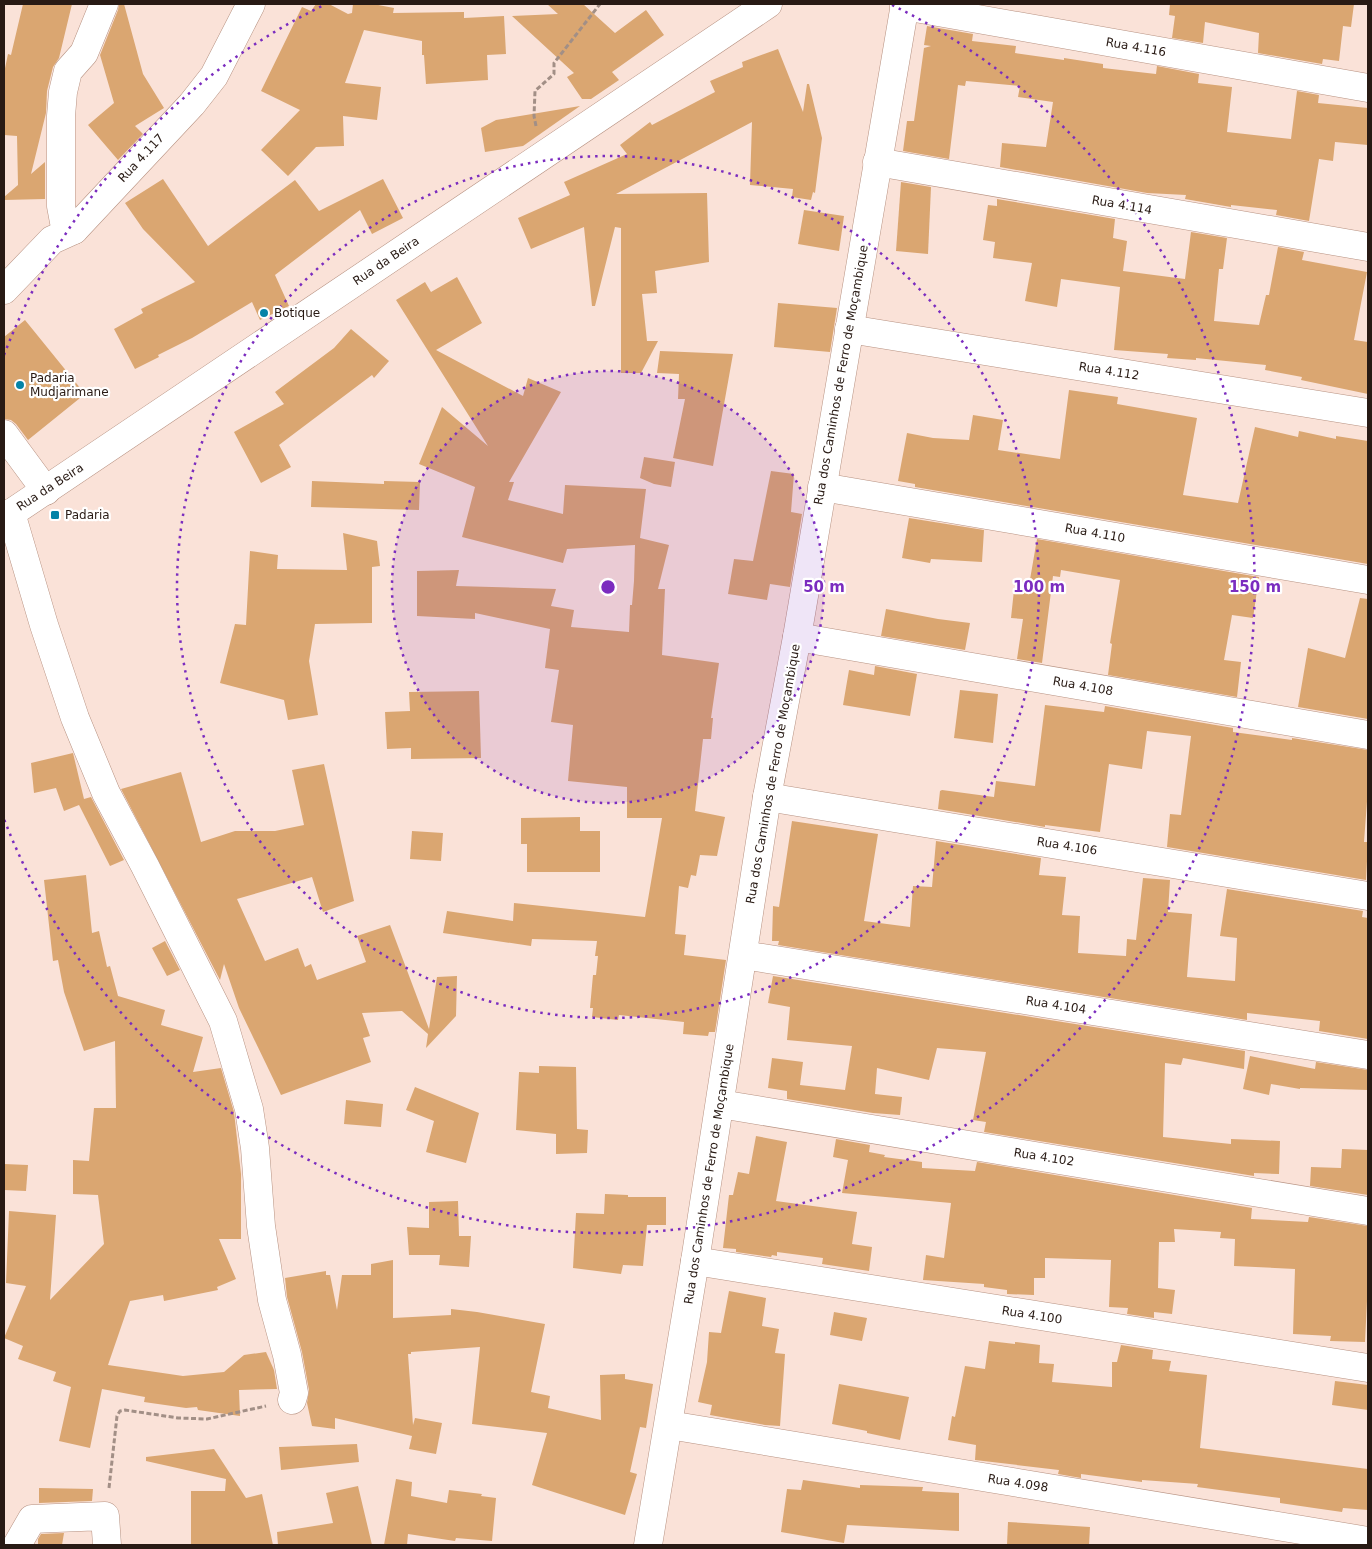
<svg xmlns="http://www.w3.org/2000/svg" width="1372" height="1549" viewBox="0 0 1372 1549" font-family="'DejaVu Sans',sans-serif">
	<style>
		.building { fill: #daa671 }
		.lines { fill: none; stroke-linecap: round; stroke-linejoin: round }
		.minor-casing { stroke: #b79282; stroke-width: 29 }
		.tertiary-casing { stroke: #b79282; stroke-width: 29 }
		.secondary-casing { stroke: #b79282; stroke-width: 29 }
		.path { stroke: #a28f86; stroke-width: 3; stroke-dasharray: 5 2.5; stroke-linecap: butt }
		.minor { stroke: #fff; stroke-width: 28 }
		.tertiary { stroke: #fff; stroke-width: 28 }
		.secondary { stroke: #fff; stroke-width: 28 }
		.ring { fill: none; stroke: #7b2cbf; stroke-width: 2.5; stroke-dasharray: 2.5 5 }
		.poi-dot { fill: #0483a7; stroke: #fff; stroke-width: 2 }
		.labels { text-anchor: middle; stroke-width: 4.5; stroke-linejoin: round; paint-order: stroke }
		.street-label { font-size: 12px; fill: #281a14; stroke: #fff }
		.poi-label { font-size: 12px; fill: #281a14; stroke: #fff; text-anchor: start }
		.centre { fill: #7b2cbf; stroke: #fff; stroke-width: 2.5 }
		.ring-label { font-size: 15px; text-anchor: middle; font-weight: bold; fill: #7b2cbf; stroke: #fff; stroke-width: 4.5; stroke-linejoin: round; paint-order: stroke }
	</style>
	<rect width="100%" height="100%" fill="#fae2d8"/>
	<g class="building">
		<polygon points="23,4 72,4 59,58 53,67 47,91 46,113 31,174 45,162 45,199 4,200 4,197 18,185 17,136 4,135 4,73 8,54 11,55"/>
		<polygon points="119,4 124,4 143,74 164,108 135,126 143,134 118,160 88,125 114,103 100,55 118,10"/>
		<polygon points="316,4 329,4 348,14 352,13 353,4 373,4 394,8 393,13 464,12 464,18 504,16 506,54 487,55 488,80 426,84 424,55 422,55 422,41 364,30 345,83 381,87 377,120 343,116 344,146 316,147 288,176 261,150 300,110 261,91 302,7 311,11"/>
		<polygon points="547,4 583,4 615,33 646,10 664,35 612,72 619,80 591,99 582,99 567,77 574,73 512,16 558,14"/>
		<polygon points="1170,4 1354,4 1351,27 1343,26 1339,61 1323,59 1322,64 1258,53 1259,33 1205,22 1203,43 1172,38 1175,16 1169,15"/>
		<polygon points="927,26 973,34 972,41 1016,46 1015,53 1064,60 1064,58 1103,64 1103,68 1156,74 1157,66 1199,74 1198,83 1232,87 1227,132 1291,139 1297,91 1319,95 1318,103 1368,108 1368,145 1335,142 1333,161 1319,159 1309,221 1276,215 1277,210 1231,205 1231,207 1185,199 1186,195 1147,193 1000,167 1002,143 1046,147 1053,102 1018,97 1020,86 966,81 965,86 958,85 949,159 903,151 907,121 914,121 924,48 931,46 924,45"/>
		<polygon points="778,49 803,112 807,84 809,84 822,138 815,193 813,192 811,200 792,197 793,189 750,185 752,122 616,194 707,193 709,262 655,271 657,293 642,294 647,341 658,341 641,373 621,373 621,228 615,227 595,306 592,306 584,227 531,249 518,218 570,195 564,182 627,154 620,145 650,122 652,125 715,92 710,81 743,67 742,62"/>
		<polygon points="580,106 523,146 485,152 481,128 496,120"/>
		<polygon points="163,179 208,246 295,180 319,211 383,179 403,218 372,234 360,210 275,275 289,306 260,320 252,302 192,338 158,355 159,357 135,369 114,329 143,313 141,309 195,282 143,229 125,203"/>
		<polygon points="901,182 931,187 928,254 896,251"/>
		<polygon points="997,199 1115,219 1113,238 1127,241 1123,271 1185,279 1191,232 1227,238 1223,269 1219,269 1214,321 1259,325 1266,295 1269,295 1278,247 1304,252 1302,260 1367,272 1354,340 1368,342 1368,394 1301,380 1302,377 1265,370 1266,365 1196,358 1196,360 1167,358 1168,354 1114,350 1120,287 1061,279 1057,307 1025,301 1032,263 993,258 995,242 983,240 988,205 997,206"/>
		<polygon points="804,210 844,216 839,251 798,244"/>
		<polygon points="457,277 482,323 436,350 523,396 528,378 561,392 509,482 514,482 508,500 563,514 565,485 646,489 640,538 669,545 658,589 665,589 662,655 719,663 711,718 713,718 711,739 703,739 695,811 725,817 717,856 700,855 696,876 691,875 688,888 679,886 675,934 686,935 684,955 726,960 715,1032 709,1032 708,1036 683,1034 684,1022 619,1015 618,1020 592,1017 593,1008 590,1008 593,975 596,975 598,956 595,956 597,941 532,939 531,946 443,933 447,911 513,921 514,903 645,917 662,818 627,818 627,787 568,781 573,725 551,722 559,670 545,668 550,629 475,613 475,619 417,616 417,571 459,570 456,586 556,589 551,606 574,610 571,627 629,632 630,605 632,605 634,581 635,545 567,549 563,563 462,537 475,487 419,464 442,407 488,446 396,300 425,282 431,292"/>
		<polygon points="778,303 837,308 830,352 774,347"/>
		<polygon points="25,320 85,394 28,440 16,424 11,420 4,419 4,337"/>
		<polygon points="351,329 389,361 374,378 372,375 279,445 291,467 261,483 234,432 284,404 275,392 334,348"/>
		<polygon points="660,351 733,354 713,466 673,458 685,399 678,399 679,374 657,373"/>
		<polygon points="1069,390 1118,397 1117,404 1197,418 1183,495 1238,503 1255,427 1298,437 1299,431 1336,439 1336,436 1368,441 1368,564 915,487 915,484 898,481 907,433 933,438 969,440 973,415 1003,420 998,450 1060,459"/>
		<polygon points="644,457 675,462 671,487 654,484 640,478"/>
		<polygon points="771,471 794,474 791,512 802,514 790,587 770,584 767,600 728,594 734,559 753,561"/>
		<polygon points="312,481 384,484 384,481 420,482 419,510 311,507"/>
		<polygon points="909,518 984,530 982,562 931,559 930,563 902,558"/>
		<polygon points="343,533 377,541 380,566 372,567 372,623 315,624 309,661 318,715 288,720 284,700 220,683 235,624 246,625 250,551 278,555 277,569 347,570"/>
		<polygon points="1037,539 1259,577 1253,618 1232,615 1224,660 1241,662 1237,697 1108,675 1112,644 1110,643 1120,580 1061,570 1060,577 1053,576 1042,663 1017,659 1023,619 1011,618 1014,590 1028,591"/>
		<polygon points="1360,598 1368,599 1368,719 1298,707 1308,648 1345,658"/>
		<polygon points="886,609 938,619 970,623 965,650 881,636"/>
		<polygon points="875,666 917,674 910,716 843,705 849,670 874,675"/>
		<polygon points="960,690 998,694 993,743 954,738"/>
		<polygon points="479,691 481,758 411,759 411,748 387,749 385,712 410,711 409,692"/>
		<polygon points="1045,705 1104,712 1105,706 1233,728 1233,732 1292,740 1292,738 1368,750 1368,788 1364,842 1368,842 1366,880 1167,847 1170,814 1181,815 1191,736 1147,731 1142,769 1109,764 1100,832 1045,825 1045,827 938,809 940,791 942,790 994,797 996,781 1035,786"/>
		<polygon points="73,753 84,799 91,797 124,860 110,866 79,805 64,811 56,788 34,793 31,763"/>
		<polygon points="324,764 354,901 323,912 312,877 237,899 265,961 298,948 305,967 311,964 317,980 366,962 357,936 390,925 429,1029 437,977 457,976 456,1016 426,1048 428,1034 402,1011 362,1013 370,1036 363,1038 371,1062 281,1095 239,1008 224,964 220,980 121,789 181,772 201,842 235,831 275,831 304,825 292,770"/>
		<polygon points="580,817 580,831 600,831 600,872 527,872 527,844 521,844 521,818"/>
		<polygon points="792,821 878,834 864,921 910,927 913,886 932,887 936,841 1041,858 1039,875 1066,877 1062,915 1080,916 1078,953 1126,956 1127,939 1136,940 1143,878 1170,880 1168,912 1192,914 1187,977 1235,981 1237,938 1220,936 1227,889 1363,911 1362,917 1368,918 1368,1039 1319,1031 1320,1021 1247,1013 1247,1020 778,945 779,941 772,941 773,906 779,907"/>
		<polygon points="412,831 443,833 441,861 410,859"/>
		<polygon points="86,875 92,933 99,931 107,967 110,966 118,996 165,1010 161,1025 203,1037 193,1072 221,1068 234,1112 241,1174 241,1239 219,1239 236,1279 217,1287 218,1290 164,1301 163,1295 130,1301 108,1365 183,1376 224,1372 244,1355 266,1352 274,1370 277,1389 239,1390 240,1416 198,1410 197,1407 186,1408 144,1402 145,1397 102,1389 90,1448 59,1441 71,1387 53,1381 56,1372 18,1359 23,1346 4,1338 26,1286 6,1283 9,1211 56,1215 50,1300 104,1244 98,1195 73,1194 73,1160 89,1161 94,1108 116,1108 115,1041 84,1051 64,992 58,960 53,961 44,880"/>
		<polygon points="165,941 180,970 167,976 152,948"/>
		<polygon points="773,976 1245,1051 1244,1069 1183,1058 1181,1065 1165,1063 1163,1137 1231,1144 1231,1139 1280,1141 1279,1174 1254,1173 1254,1176 984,1132 986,1122 973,1120 986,1052 937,1048 929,1080 877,1068 875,1094 902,1097 900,1115 873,1113 787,1099 787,1091 768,1088 772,1058 803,1062 800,1085 845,1090 852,1046 787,1040 790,1007 768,1003"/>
		<polygon points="1250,1056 1315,1069 1316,1062 1368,1070 1368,1090 1300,1088 1300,1089 1271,1084 1269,1095 1243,1089"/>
		<polygon points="539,1066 576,1067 577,1129 588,1130 587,1153 556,1154 556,1134 516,1130 519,1072 539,1073"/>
		<polygon points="415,1087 479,1113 466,1163 426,1152 434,1121 406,1110"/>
		<polygon points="346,1100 383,1104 381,1127 344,1124"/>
		<polygon points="756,1136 787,1142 776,1201 857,1212 852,1244 872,1247 869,1271 822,1264 823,1258 777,1252 777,1256 772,1255 771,1257 736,1252 736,1249 723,1248 729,1195 733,1195 738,1172 749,1174"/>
		<polygon points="836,1139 870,1145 869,1152 885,1155 884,1157 922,1162 922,1168 975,1171 977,1162 1252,1208 1251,1219 1308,1222 1309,1217 1368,1226 1368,1301 1367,1301 1365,1342 1330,1341 1331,1336 1293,1334 1295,1269 1234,1266 1235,1239 1220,1238 1221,1232 1174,1229 1175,1242 1159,1242 1158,1288 1175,1290 1172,1314 1154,1312 1154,1318 1127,1314 1128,1308 1109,1307 1111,1260 1045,1258 1045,1278 1034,1278 1034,1295 1007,1294 1007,1290 984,1287 984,1284 923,1280 926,1255 944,1258 951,1203 842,1193 848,1160 833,1157"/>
		<polygon points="1342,1149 1368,1150 1368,1195 1310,1186 1311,1167 1341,1168"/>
		<polygon points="4,1164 28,1165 26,1191 4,1190"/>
		<polygon points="605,1194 628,1195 628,1197 666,1197 666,1225 647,1225 643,1266 623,1265 621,1274 573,1268 576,1213 604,1214"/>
		<polygon points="458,1201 459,1236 471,1236 469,1267 439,1265 440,1255 409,1255 407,1227 429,1228 429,1202"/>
		<polygon points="393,1260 393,1318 451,1315 451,1309 477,1312 545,1324 531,1392 550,1396 548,1408 601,1420 600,1375 625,1374 625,1379 653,1384 646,1428 640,1427 630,1472 637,1474 625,1515 532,1485 547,1433 472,1424 480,1347 411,1352 411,1354 408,1354 413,1425 415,1418 442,1423 436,1454 409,1449 412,1436 335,1418 335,1429 312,1426 307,1403 309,1390 302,1352 287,1297 285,1278 326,1271 326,1275 330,1275 337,1310 342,1275 371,1275 371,1264"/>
		<polygon points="729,1291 766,1298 762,1326 779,1329 775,1353 785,1354 780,1426 765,1425 710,1415 712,1405 698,1402 707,1362 709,1332 721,1333"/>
		<polygon points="834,1312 867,1318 862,1341 830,1335"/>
		<polygon points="989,1341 1015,1344 1015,1342 1040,1345 1039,1363 1054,1364 1052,1382 1112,1387 1112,1362 1117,1362 1121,1345 1153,1350 1152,1359 1171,1361 1169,1371 1207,1375 1200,1448 1368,1469 1368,1510 1343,1508 1342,1512 1314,1508 1280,1503 1280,1498 1197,1487 1198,1484 1142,1480 1142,1482 1081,1474 1081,1478 1058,1474 1059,1470 975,1460 976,1445 948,1440 952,1416 955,1417 965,1366 985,1369"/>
		<polygon points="1335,1381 1368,1385 1368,1410 1332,1405"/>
		<polygon points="839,1384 909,1397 900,1440 867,1433 867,1431 832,1424"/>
		<polygon points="357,1444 359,1462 281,1470 279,1447"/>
		<polygon points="214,1449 246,1498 262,1494 273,1545 191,1545 191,1491 225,1491 226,1479 146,1461 146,1457"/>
		<polygon points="396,1479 412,1482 411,1496 447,1503 449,1490 482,1494 481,1496 496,1498 492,1541 456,1538 455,1541 408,1534 407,1545 384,1545"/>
		<polygon points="803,1480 860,1488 860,1485 923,1487 922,1491 959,1493 959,1531 847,1525 844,1543 781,1532 787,1489 801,1490"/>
		<polygon points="358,1486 372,1545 278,1545 277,1532 333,1523 326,1493"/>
		<polygon points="39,1488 93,1489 92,1501 39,1503"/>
		<polygon points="1008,1522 1090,1527 1089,1545 1007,1545"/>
		<polygon points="64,1533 62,1545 38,1545 38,1539 41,1534"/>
	</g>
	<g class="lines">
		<defs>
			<g id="minor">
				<polyline points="904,6 1368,88"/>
				<polyline points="877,162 1368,247"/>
				<polyline points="74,230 64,222 61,206 61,116 63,92 68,71 84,53 104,4"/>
				<polyline points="4,290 52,240 74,230 192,104 214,76 251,4"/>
				<polyline points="849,329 1368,413"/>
				<polyline points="4,434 46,491"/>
				<polyline points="822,487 1368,580"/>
				<polyline points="11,513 44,625 75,718 106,793 145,866 223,1021 249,1109 255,1148 261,1226 272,1300 287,1355 294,1393 292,1400"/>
				<polyline points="797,637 1368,735"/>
				<polyline points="767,797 1368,896"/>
				<polyline points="743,955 1368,1055"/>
				<polyline points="720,1104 1368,1211"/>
				<polyline points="695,1261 1368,1368"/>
				<polyline points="669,1425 1368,1541"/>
				<polyline points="17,1545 32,1519 105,1516 107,1545"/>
			</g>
			<polyline id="tertiary" points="648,1545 695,1261 767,797 797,637 905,4"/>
			<polyline id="secondary" points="4,518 768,4"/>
		</defs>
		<use href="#minor" class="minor-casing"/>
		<use href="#tertiary" class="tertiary-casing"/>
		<use href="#secondary" class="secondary-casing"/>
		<g class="path">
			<polyline points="536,126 534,116 535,91 554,74 554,63 600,4"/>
			<polyline points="109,1488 117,1416 120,1411 125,1410 178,1418 207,1419 266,1406"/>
		</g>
		<use href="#minor" class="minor"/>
		<use href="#tertiary" class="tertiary"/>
		<use href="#secondary" class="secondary"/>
	</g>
	<circle cx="608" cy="587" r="216" fill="#7b2cbf" fill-opacity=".12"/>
	<g class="ring">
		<circle cx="608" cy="587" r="216"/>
		<circle cx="608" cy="587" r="431"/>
		<path d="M4 355A647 647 0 0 1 324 5M892 5A647 647 0 1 1 4 819"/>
	</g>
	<g class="poi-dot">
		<circle cx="264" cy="313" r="5"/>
		<circle cx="20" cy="385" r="5"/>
		<rect x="50" y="510" width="10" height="10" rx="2.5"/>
	</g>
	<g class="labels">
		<g class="street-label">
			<text transform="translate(1136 47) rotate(10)" y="4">Rua 4.116</text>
			<text transform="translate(141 158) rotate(-47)" y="4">Rua 4.117</text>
			<text transform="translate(1122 205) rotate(10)" y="4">Rua 4.114</text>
			<text transform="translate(386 261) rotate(-34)" y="4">Rua da Beira</text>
			<text transform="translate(1109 371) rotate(9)" y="4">Rua 4.112</text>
			<text transform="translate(841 375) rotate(-80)" y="4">Rua dos Caminhos de Ferro de Moçambique</text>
			<text transform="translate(50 487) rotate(-33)" y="4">Rua da Beira</text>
			<text transform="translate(1095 533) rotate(10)" y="4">Rua 4.110</text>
			<text transform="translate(1083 686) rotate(10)" y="4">Rua 4.108</text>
			<text transform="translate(773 774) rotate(-80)" y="4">Rua dos Caminhos de Ferro de Moçambique</text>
			<text transform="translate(1067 846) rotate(9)" y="4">Rua 4.106</text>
			<text transform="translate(1056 1005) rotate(9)" y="4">Rua 4.104</text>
			<text transform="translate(1044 1157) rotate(9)" y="4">Rua 4.102</text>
			<text transform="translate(709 1174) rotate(-81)" y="4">Rua dos Caminhos de Ferro de Moçambique</text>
			<text transform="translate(1032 1315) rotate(9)" y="4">Rua 4.100</text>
			<text transform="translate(1018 1483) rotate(9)" y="4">Rua 4.098</text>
		</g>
		<g class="poi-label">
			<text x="274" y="317">Botique</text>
			<text x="30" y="382">Padaria<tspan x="30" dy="14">Mudjarimane</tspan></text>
			<text x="65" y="519">Padaria</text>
		</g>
	</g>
	<circle cx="608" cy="587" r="8" class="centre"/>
	<g class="ring-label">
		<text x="824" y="592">50 m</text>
		<text x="1039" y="592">100 m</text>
		<text x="1255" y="592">150 m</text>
	</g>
	<rect width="1372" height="1549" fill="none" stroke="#281a14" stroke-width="10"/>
</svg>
